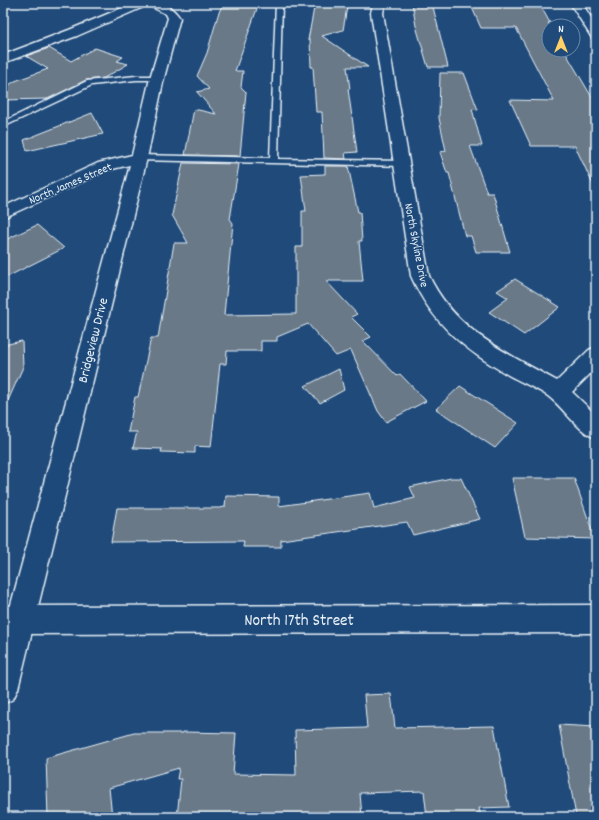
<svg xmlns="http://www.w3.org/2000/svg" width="599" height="820" viewBox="0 0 599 820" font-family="Dekko,sans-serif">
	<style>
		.building { fill: #697988; stroke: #e8f1f8 }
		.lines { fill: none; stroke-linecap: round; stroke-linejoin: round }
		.service-casing { stroke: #e8f1f8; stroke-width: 3 }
		.minor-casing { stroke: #e8f1f8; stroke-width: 3 }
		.tertiary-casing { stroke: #e8f1f8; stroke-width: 3 }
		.secondary-casing { stroke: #e8f1f8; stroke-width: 3 }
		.service { fill: #1f4a7a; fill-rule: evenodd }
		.minor { fill: #1f4a7a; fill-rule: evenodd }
		.tertiary { fill: #1f4a7a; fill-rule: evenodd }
		.secondary { fill: #1f4a7a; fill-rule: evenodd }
		.labels { text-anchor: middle; stroke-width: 3; stroke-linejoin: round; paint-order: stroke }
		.far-street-label { font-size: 12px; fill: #e8f1f8; stroke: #1f4a7a }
		.street-label { font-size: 14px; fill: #e8f1f8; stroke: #1f4a7a }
		.near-street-label { font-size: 17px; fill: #e8f1f8; stroke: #1f4a7a }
	</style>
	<rect width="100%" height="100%" fill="#1f4a7a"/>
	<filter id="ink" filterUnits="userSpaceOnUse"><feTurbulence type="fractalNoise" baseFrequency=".025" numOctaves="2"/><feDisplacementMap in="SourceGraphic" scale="8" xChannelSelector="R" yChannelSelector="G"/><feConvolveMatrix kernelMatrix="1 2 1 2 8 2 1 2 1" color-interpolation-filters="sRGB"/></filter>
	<g filter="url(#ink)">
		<g class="building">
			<polygon points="223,3 259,3 235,71 243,71 241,87 246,92 240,156 185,155 194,109 216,114 197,92 209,89 197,76 207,53 218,15"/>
			<polygon points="412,3 432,3 448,67 428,67 416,26"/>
			<polygon points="470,3 539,3 550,23 548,23 550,26 549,50 564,50 596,104 596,191 575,146 531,146 510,100 554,101 516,28 481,28"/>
			<polygon points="317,6 347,7 343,30 322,36 368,67 347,67 350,89 348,89 357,152 345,153 346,159 324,158 322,112 316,112 313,67 311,67 310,39 308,40 314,8 316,8"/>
			<polygon points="49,48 71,61 95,48 123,57 117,61 128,64 104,78 86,80 48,99 3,100 3,89 15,81 48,69 26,56"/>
			<polygon points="440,73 464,73 478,110 472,109 482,146 470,146 487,193 493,193 510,252 476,252 471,236 465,236 449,173 447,173 440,152 446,151 439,118"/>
			<polygon points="92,113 103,134 27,151 24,140"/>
			<polygon points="183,163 239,164 230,219 233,223 224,315 296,314 296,247 302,247 302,211 306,211 301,175 325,174 325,166 348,166 358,212 360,212 362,241 359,241 363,281 326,281 357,314 351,317 371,337 363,341 397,376 400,374 426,401 386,422 378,411 351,350 336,356 308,324 277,337 277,341 261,341 261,351 227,351 226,364 220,364 211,447 195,446 195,453 161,452 162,449 133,448 137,432 128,432 135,397 138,397 151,338 158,338 174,243 188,243 172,215"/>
			<polygon points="37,225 64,248 3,279 3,241"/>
			<polygon points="515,279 560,307 524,335 489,312 508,298 497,291"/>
			<polygon points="22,341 23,367 3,412 3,345"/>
			<polygon points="339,369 344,390 320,403 305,386"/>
			<polygon points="460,386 518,423 495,448 436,409"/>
			<polygon points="451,478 461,478 480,519 413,535 407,522 281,540 281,547 243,547 244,541 111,542 117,508 220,508 225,507 226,496 279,497 279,506 370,493 374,508 415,498 410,487"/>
			<polygon points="512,478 574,478 595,539 525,537"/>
			<polygon points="391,694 395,728 494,726 509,807 479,808 481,817 427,817 424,791 360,793 362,817 177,817 181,779 177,779 179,768 109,788 112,817 48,817 46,758 134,733 183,733 183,732 236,733 233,774 296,775 295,730 367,728 364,695"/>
			<polygon points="559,725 596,727 596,817 576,816"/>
		</g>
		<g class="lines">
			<defs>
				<g id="service">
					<polygon points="276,3 282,3 278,159 402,161 406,164 405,166 136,160 135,158 136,156 139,155 270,158"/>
					<polygon points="136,76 157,76 161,78 157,80 136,80 92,85 3,127 3,122 87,81"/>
				</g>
				<g id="minor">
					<path d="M146,3c16,0 24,1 34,15l-16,60 -17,80 -129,531 -5,10 -10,5v-70l127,-469 -22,5 -105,48v-11l95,-44 34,-8 18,-77 18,-60 -2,-4 -18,-9z"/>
					<path d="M373,3h12l-2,10 46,263c27,56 77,76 128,105l32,-31 7,-3v21l-24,24 24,23v23c-18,-6 -32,-30 -48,-42 -12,-8 -25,-13 -38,-20 -44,-25 -78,-52 -99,-100l-40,-263z"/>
					<polygon points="570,3 582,3 596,26 596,39 592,38"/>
				</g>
				<polygon id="tertiary" points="596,605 596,633 3,634 3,606"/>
				<polygon id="secondary" points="134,3 150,3 148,5 77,36 3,63 3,55 69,30"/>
			</defs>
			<use href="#service" class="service-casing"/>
			<use href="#minor" class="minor-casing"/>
			<use href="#tertiary" class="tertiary-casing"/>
			<use href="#secondary" class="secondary-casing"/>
			<use href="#service" class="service"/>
			<use href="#minor" class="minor"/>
			<use href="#tertiary" class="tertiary"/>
			<use href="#secondary" class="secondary"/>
		</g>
	</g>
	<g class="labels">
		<g class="far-street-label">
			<text transform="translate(70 183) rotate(-23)" y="4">North James Street</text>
			<text transform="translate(417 245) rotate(79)" y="4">North Skyline Drive</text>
		</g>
		<g class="street-label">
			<text transform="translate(92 340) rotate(-76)" y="5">Bridgeview Drive</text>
		</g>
		<g class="near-street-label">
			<text x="299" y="625">North 17th Street</text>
		</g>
	</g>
	<rect width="599" height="820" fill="none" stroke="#1f4a7a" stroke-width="16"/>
	<rect x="8" y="8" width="583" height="804" fill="none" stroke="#e8f1f8" stroke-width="1.5" filter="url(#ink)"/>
	<g transform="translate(561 38)"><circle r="19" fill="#1f4a7a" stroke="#6f8dac"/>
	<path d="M0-3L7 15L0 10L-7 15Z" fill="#ffd166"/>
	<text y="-6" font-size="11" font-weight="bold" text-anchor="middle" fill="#e8f1f8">N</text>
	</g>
</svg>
